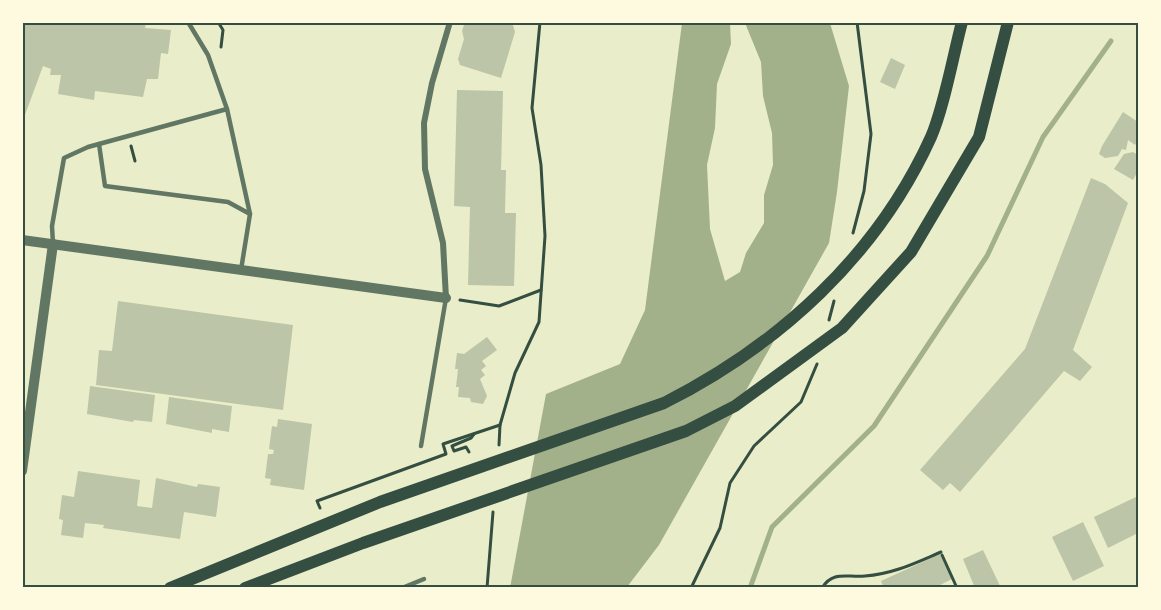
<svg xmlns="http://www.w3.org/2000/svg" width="1161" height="610" viewBox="0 0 1161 610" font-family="'Space Grotesk',sans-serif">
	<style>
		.water { fill: #a3b18a }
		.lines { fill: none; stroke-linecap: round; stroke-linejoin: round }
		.stream { stroke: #a3b18a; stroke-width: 5 }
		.building { fill: #bcc5a7 }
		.path { stroke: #344e41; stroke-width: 3 }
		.service { stroke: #617663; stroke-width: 4.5 }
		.minor { stroke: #617663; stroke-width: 6 }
		.tertiary { stroke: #617663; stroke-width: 10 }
		.secondary { stroke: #344e41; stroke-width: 12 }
		.neatline { fill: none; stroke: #344e41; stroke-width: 2 }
	</style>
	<rect width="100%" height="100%" fill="#e9edc9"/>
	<polygon class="water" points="682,23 730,23 731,44 717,84 715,128 707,165 710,229 725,281 740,272 746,253 764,223 764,195 773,165 772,133 763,96 761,62 745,23 830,23 849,86 837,192 829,243 659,545 627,587 510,588 546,394 620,364 645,310"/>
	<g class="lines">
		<polyline class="stream" points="750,588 772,527 874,426 987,256 1043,137 1111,41"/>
	</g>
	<g class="building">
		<polygon points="22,22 146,22 145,28 171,30 168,54 161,53 158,79 147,79 143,97 95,91 94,100 58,94 61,75 50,75 51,69 43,66 22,123"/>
		<polygon points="465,22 512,22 515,32 501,78 460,65 458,59 464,39 462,31"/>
		<polygon points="891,58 905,65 895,89 880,82"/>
		<polygon points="457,90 503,91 501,170 506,170 505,213 516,213 514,286 468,285 470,207 454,206"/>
		<polygon points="1123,112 1138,122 1138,140 1135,145 1128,140 1126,150 1122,149 1118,156 1105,158 1099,154 1102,146"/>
		<polygon points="1133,152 1138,155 1138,171 1133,180 1114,169 1124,154"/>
		<polygon points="1091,178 1105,184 1128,203 1073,350 1092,367 1080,381 1064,371 960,492 950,483 943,490 920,470 1025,349"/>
		<polygon points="118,301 293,325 283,410 96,385 99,350 112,351"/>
		<polygon points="487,337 497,350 482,361 486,366 481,370 485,375 480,379 487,396 483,404 471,402 470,398 458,397 459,387 456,387 458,369 455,369 457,353 464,354"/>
		<polygon points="90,386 155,395 152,422 134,420 133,422 87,414"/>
		<polygon points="169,397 232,406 229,432 212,429 212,433 166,424"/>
		<polygon points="278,419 312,424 304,490 270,485 271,479 265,478 268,454 273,454 274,450 269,449 272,426 277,427"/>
		<polygon points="78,471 140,480 137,506 152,508 156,478 197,487 198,484 220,487 216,517 184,512 180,539 103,528 104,525 85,523 83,538 61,535 63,520 59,519 62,495 74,497"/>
		<polygon points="1138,496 1138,533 1108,548 1094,517"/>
		<polygon points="1083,522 1104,566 1073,581 1052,537"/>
		<polygon points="983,550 1001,588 975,588 963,559"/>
		<polygon points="940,554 952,579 934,588 884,588 881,581"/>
	</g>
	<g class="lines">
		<g class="path">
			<polyline points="218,22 223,30 221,47"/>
			<polyline points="131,146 135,161"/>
			<polyline points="853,233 864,191 871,134 857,22"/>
			<polyline points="460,300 499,306 541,290"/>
			<polyline points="829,320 834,301"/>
			<polyline points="499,445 500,425 515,373 539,322 545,236 541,165 532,108 540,22"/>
			<polyline points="469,452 466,447 454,451 452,446 471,438 474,434"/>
			<polyline points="320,508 317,501 446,454 443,444 500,425"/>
			<polyline points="942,555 957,588"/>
			<polyline points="487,588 493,512"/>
			<polyline points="691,588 720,528 730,483 754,446 801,402 817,364"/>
			<path d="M822,588c11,-18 26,-10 43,-12 28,-2 50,-13 76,-24"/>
		</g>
		<g class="service">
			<polyline points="188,22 208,55 227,109 250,214 241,270"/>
			<polyline points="99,144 105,186 228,202 250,214"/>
			<polyline points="53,244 52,226 64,158 88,147 227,109"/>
			<polyline points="421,446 446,298"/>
			<polyline points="402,588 424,579"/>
		</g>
		<polyline class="minor" points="446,298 443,243 425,169 424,123 432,83 450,22"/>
		<g class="tertiary">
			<polyline points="22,240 446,298"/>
			<polyline points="22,471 53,244"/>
		</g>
		<g class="secondary">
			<path d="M170,588l210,-86 284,-99c115,-58 213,-147 267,-266 13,-30 22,-81 31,-115"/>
			<polyline points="245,588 363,543 686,431 735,406 842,328 911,252 979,137 1008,22"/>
		</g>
	</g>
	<rect width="1161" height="610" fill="none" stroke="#fefae0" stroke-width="48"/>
	<rect x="24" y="24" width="1113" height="562" class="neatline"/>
</svg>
